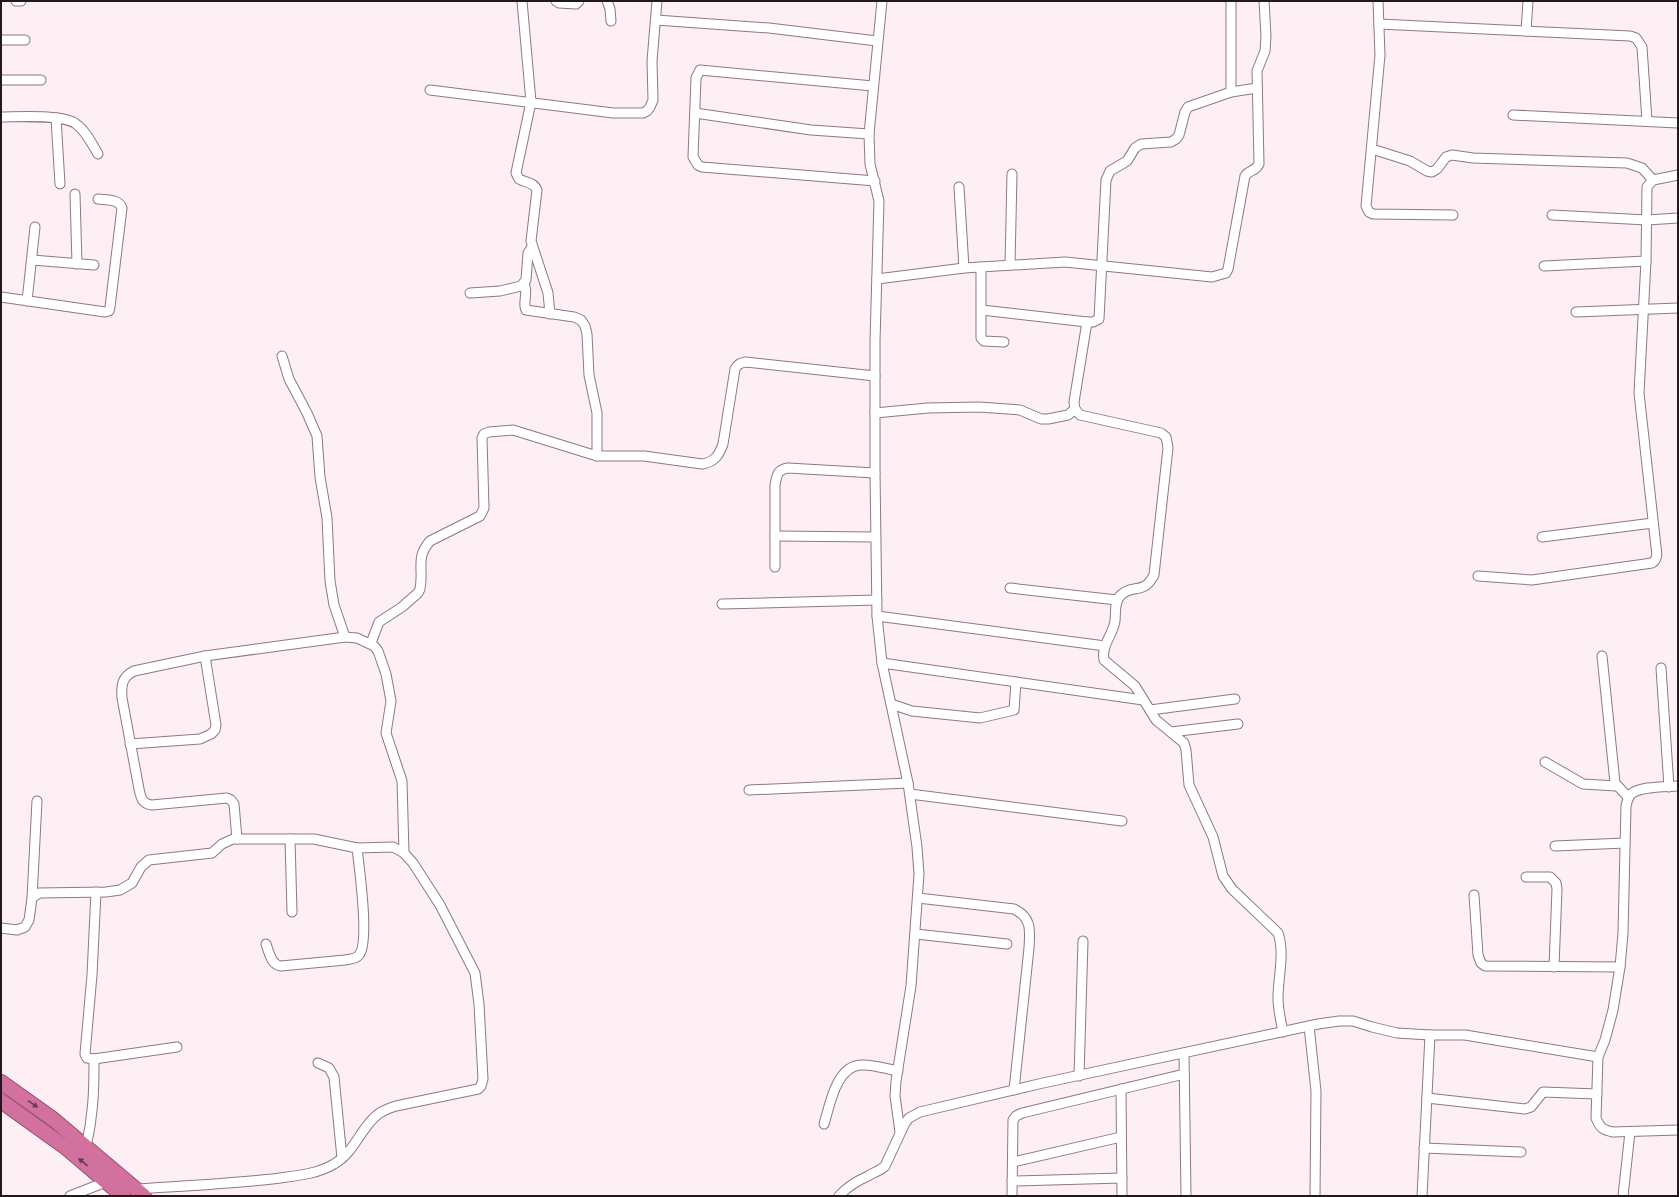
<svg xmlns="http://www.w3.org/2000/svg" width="1679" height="1197" viewBox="0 0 1679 1197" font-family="'Source Sans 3',sans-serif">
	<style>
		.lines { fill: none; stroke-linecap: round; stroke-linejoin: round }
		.minor-casing { stroke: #8e7981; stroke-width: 11 }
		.highway-casing { stroke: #945270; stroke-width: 16 }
		.minor { stroke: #fff; stroke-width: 9 }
		.highway { stroke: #d2719d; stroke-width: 14 }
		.oneway { fill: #683c50 }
	</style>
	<rect width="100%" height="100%" fill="#fdeff4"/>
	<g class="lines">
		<defs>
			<g id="minor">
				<polyline points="16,1 21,1"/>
				<path d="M522,1l9,101 -15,71 3,6c7,4 15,3 18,11l-6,51 17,52 2,21"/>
				<polyline points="556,1 559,3 576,4 579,1"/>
				<polyline points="607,1 610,9 611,21"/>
				<polyline points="882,1 869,134 870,164 879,201 875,341 875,473 877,616 882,663 908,783 917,847 919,874 911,986 896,1081 895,1096 900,1132"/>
				<polyline points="1231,1 1231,92"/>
				<polyline points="1378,1 1380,55 1366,206 1369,212 1373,214 1453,215"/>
				<polyline points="656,20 769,28 877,41"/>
				<polyline points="1379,24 1630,36 1636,38 1642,47 1647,121"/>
				<polyline points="1526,31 1528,1"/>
				<polyline points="1,40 25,40"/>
				<polyline points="1,80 41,80"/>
				<polyline points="873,86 700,70 696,78 693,157 698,165 702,167 875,181"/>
				<polyline points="430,90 613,113 643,113 647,111 650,107 653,100 652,61 657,1"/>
				<polyline points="695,113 811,130 869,134"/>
				<polyline points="1513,115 1678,123"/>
				<path d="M1,117c17,0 62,-3 75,7 10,7 16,20 22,30"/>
				<polyline points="56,118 60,184"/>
				<polyline points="1372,149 1410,161 1427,171 1432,172 1437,169 1446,157 1452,155 1473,158 1627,163 1642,168 1653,180"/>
				<polyline points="959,187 964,268"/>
				<polyline points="75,194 77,264"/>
				<polyline points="1552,215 1647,220 1678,218"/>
				<polyline points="32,260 94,265"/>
				<polyline points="1010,265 1012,174"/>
				<polyline points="1544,266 1646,261"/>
				<polyline points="981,267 981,338 984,341 1004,342"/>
				<path d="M877,279l87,-11 101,-6 147,15 14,-4 2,-4 17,-93c4,-6 11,-5 14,-12l-2,-93 8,-20 1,-15 -2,-35"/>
				<path d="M524,284c5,9 -2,18 2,26l48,7 7,3 4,6 2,8 2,41 8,38v43"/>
				<polyline points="470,293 500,291 521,286 526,280 528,253 532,247"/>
				<path d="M1,297l104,15 4,-1 1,-4 12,-99c-3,-9 -15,-8 -24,-9"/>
				<polyline points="27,301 35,227"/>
				<polyline points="982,310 1087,322 1093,322 1099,319 1106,180 1110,171 1127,161 1135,148 1141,144 1171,142 1176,139 1179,135 1185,112 1188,107 1231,92 1257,88"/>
				<polyline points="1576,312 1678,308"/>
				<path d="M1087,322l-13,80 1,7 5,6 81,18 5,4 2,11 -14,127c-11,21 -21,8 -33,20 -7,6 -5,17 -6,26 -2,14 -14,24 -11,39l31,26 21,34 28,23 2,7 3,35 24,52 10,39 9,13 46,44c7,20 0,44 0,65 0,12 3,23 5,34"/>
				<polyline points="875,413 928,408 979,407 1020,410 1041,419 1048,419 1068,415 1075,409"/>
				<polyline points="775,536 875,537"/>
				<polyline points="1542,537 1653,523"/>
				<path d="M775,567v-82c2,-10 2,-15 13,-17l87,5"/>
				<path d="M1478,576l54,4 120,-17c6,-4 5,-9 4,-16l-17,-154 7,-132 1,-74 6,-7 25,-5"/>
				<polyline points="1010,588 1117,600"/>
				<polyline points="722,604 877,600"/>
				<polyline points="877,616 1105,646"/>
				<polyline points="345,637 357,638 374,646 378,651 386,674 391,701 386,733 402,781 404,853"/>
				<path d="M371,643l8,-21 23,-15 16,-14 2,-4c4,-20 -5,-31 10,-48l50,-25 4,-8 -2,-70 2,-4 5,-2 24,-2 84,26h47l58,8c13,-2 17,-9 21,-20l12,-75c3,-5 5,-6 11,-7l129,14"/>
				<polyline points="1602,656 1615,783 1628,797"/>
				<polyline points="882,663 1143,700"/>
				<polyline points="1661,668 1669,787"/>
				<polyline points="891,704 912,711 980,718 1014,710 1016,682"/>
				<polyline points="1150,710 1235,699"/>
				<polyline points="1171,732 1238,724"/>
				<polyline points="130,744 200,739 211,734 215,730 216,725 205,656"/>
				<polyline points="1545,762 1583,784 1617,786"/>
				<path d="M1678,786c-12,1 -38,0 -47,8 -3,3 -4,8 -5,12l-3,127 -3,34 -7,43 -8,30 -7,17 -2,61c4,10 7,12 17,14l65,-2"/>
				<polyline points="749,790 908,783"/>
				<polyline points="910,794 1122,821"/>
				<path d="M237,839l-3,-35 -3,-4 -4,-2 -75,7c-10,-1 -11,-7 -13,-16l-17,-91c-1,-13 0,-21 12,-27l71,-15 140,-19 -11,-32 -4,-24 -3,-63 -7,-41 -3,-41 -10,-23 -18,-34 -7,-23"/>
				<polyline points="290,839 292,912"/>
				<polyline points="1555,846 1625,843"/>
				<polyline points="1526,877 1550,877 1556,883 1557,889 1554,967"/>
				<polyline points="1474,895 1478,955 1481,963 1485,966 1620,967"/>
				<polyline points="32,898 37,801"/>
				<path d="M918,898l96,11c18,9 16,21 15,39l-15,142"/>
				<path d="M1,928l16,2 8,-3 4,-7 3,-22 7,-5 67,-1 14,-2 12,-7 9,-16 8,-7 63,-7 10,-9 11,-5h81l43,9 36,-1 11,6 9,10 27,42 35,68 4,31 4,75 -2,7 -3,3 -82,17c-6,2 -13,4 -19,9 -17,14 -23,38 -43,49 -18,11 -42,12 -62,15 -45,5 -90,7 -136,10"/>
				<polyline points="916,934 1007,944"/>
				<path d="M266,944c3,8 5,21 15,22l64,-6c5,-1 11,-1 14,-5 11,-13 0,-88 -2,-107"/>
				<polyline points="1309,1026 1316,1091 1315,1196"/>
				<polyline points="1184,1053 1186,1196"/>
				<polyline points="94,1059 177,1047"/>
				<polyline points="318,1063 329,1068 334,1077 342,1158"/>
				<polyline points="1079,1076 1083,941"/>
				<polyline points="1121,1089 1122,1196"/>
				<polyline points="1427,1098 1525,1109 1531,1107 1543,1092 1597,1094"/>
				<path d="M824,1124c6,-19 12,-58 37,-59 12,-1 25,4 37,6"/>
				<path d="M86,1147c7,-30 8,-54 8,-85v-3l-7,-1 -2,-4 7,-79 4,-83"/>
				<polyline points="1424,1148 1521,1152"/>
				<polyline points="1013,1162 1121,1137"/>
				<polyline points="1012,1181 1122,1178"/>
				<polyline points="70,1196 106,1182"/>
				<path d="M839,1196c7,-8 20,-16 29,-20 6,-4 12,-5 17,-10l20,-43 4,-5 11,-6 123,-29 275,-59 21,-3h14l19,6 25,6 33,2h35l133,22"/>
				<polyline points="1012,1196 1013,1120 1016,1116 1022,1113 1184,1074"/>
				<polyline points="1422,1196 1430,1035"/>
				<polyline points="1623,1196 1630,1132"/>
			</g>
			<g id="highway">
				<polyline points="1,1082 53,1119 144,1196"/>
				<polyline points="1,1101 65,1147 123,1196"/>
			</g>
		</defs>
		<use href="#minor" class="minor-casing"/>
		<use href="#highway" class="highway-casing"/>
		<use href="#minor" class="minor"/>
		<use href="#highway" class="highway"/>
	</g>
	<defs><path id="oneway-solid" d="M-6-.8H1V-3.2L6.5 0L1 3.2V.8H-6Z"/></defs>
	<g class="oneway">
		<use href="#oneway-solid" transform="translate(33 1104) rotate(35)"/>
		<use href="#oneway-solid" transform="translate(83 1162) rotate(-140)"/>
	</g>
	<rect width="1679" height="1197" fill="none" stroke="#21191d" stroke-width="4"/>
</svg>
